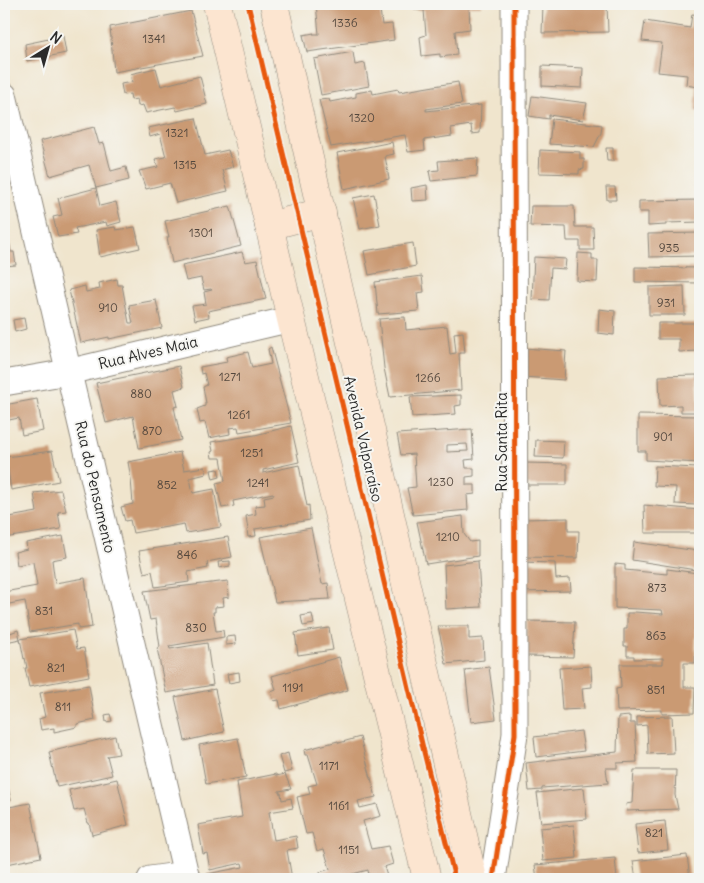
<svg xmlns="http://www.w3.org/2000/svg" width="704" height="883" viewBox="0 0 704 883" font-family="Delius,sans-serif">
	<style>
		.building { fill: #ca9a73; fill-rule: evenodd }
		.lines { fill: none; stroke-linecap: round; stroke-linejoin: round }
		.minor-casing { stroke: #8e887c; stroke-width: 27 }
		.secondary-casing { stroke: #8e887c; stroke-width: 29 }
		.minor { stroke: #fff; stroke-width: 25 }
		.secondary { stroke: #fce5d0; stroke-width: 28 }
		.cycleway-casing { stroke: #f6f6f2; stroke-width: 8 }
		.cycleway { stroke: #e8590c; stroke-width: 5 }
		.labels { text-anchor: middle; stroke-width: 4; stroke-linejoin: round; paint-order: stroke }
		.number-label { font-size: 12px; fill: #53473d }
		.street-label { font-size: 15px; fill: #2b2b2b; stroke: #f6f6f2 }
	</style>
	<rect width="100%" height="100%" fill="#f6f6f2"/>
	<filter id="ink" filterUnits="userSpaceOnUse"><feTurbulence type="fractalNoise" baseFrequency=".02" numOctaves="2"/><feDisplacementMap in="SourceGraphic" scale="10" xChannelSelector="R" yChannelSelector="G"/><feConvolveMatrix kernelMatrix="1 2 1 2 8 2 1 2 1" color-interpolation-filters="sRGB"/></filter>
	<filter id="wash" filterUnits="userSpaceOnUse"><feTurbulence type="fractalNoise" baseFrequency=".0096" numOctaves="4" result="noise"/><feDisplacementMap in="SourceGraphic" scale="20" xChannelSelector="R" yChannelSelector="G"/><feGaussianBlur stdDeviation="1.12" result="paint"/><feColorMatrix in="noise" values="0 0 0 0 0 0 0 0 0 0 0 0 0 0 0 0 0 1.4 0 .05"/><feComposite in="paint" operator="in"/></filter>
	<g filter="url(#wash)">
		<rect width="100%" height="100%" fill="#f0e5cd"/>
		<g id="blocks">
			<g class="building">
				<polygon points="316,4 353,4 354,8 368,6 368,10 380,9 382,25 392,24 394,40 307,52 303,35 314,33 313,34 319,34"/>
				<polygon points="414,4 481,4 481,6 469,6 470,29 455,31 457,55 440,57 440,54 422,56 420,37 426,35 424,10 415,10"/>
				<polygon points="543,4 607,4 608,32 542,33"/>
				<polygon points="191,11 203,56 114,72 110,27"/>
				<polygon points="692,14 700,15 700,111 695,110 697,87 686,85 687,75 658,72 662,43 642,41 645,21 690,28"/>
				<polygon points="63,36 66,53 27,61 25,44"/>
				<polygon points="353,52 355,65 365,63 369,86 321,95 314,59"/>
				<polygon points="542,66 583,68 582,88 542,86"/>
				<polygon points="156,68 161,86 200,76 207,104 177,111 175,107 146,113 143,105 138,106 137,99 131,100 130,94 123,95 121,84 132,82 130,74"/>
				<polygon points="458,82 462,104 426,109 426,111 481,105 480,133 472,134 471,125 451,128 452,136 424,140 425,150 408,152 405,135 331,147 319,100 329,99 330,102 356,97 356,93 372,90 373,94 398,89 399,92"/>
				<polygon points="532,96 587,103 583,120 549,115 549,119 529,116"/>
				<polygon points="196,118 205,155 228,150 233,167 222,170 228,191 176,203 170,183 146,189 139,171 158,167 155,159 166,157 160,134 150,137 148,128"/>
				<polygon points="552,119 602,125 601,133 594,147 549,144"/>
				<polygon points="94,127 99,144 104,143 111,171 126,167 129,180 96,188 100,206 116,202 121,222 107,226 106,222 75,228 77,234 58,237 53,217 62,215 58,198 96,188 89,165 50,176 40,141"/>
				<polygon points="392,142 394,154 385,156 389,179 344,189 337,153"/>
				<polygon points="606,148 613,148 613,161 607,161"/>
				<polygon points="540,150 580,152 580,159 584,159 584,169 579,170 579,174 539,173"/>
				<polygon points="478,158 477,176 431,181 429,171 439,170 438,161"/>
				<polygon points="427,185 428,200 412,201 411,188"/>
				<polygon points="606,187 615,187 616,200 607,200"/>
				<polygon points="374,194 380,225 360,229 353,198"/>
				<polygon points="700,200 700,222 666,223 666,225 648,226 648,212 639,212 639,201"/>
				<polygon points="230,206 241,246 172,263 167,237 169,237 165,221"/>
				<polygon points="531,206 574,206 575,227 593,227 594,250 580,250 580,241 567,241 566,227 530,226"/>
				<polygon points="4,218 5,218 11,252 14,252 16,265 4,266"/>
				<polygon points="115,227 116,230 135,227 140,248 100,257 96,230"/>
				<polygon points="700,233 700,256 649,257 648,234"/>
				<polygon points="413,243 416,266 369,275 364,251"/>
				<polygon points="242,252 245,262 257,260 266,299 208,311 209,317 195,320 192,306 206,304 204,292 212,290 211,289 204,290 201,278 186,281 182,265"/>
				<polygon points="578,253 592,254 592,260 598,260 597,282 577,281"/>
				<polygon points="534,257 566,259 565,269 551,268 549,300 532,299"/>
				<polygon points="635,267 700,268 700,283 635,282"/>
				<polygon points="422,276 424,292 417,293 419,311 378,314 375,282"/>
				<polygon points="117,279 118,285 122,285 129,323 133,323 129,305 156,300 162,328 109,339 109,337 81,343 69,290 85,286 86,292 100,289 99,283"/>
				<polygon points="684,286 685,315 649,315 649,287"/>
				<polygon points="599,309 615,311 614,335 598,333"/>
				<polygon points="405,317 406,330 447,326 450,354 456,353 454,333 463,332 465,353 459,353 461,390 390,397 384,368 379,319"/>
				<polygon points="24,318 26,329 15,332 13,320"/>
				<polygon points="658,323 698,323 699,351 679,352 679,339 658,339"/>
				<polygon points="271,347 291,423 239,432 238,427 229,428 230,434 209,438 205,422 200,423 197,409 205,406 205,403 206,403 203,387 207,385 204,373 201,374 200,367 227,362 226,357 248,352 252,368 271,364 268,349"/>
				<polygon points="524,348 566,351 564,380 523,377"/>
				<polygon points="179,366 184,387 174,390 178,406 174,407 181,440 139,448 133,416 106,423 96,383"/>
				<polygon points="697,375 699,412 681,412 681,405 660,406 659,376"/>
				<polygon points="461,395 461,405 455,406 456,414 412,417 410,397"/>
				<polygon points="37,399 43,431 22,435 19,418 4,421 4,405"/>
				<polygon points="638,415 699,416 700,463 646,460 646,451 638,451"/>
				<polygon points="291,426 299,462 263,470 263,473 299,465 307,506 309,505 310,520 255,529 256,536 248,537 247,530 248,530 246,516 256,514 255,506 265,505 264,497 274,495 273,493 233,501 234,506 222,508 216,483 225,481 221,458 212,458 211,452 213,451 211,442 255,435"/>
				<path d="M472,429l2,30 -9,1 1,8h8v8l-8,1v8h9v9l-8,1 1,15 -55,5 -6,-27 9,-1 -2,-33 -13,1 -4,-21zM467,444l1,7 -21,1v-7z"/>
				<polygon points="536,440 564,441 563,458 535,457"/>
				<polygon points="52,451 59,481 11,490 6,457"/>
				<polygon points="180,452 184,470 205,467 206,474 190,478 193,493 214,489 221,527 186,533 184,524 133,533 130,520 125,521 121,507 133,504 131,479 128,462"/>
				<polygon points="526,463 567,464 567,485 525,485"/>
				<polygon points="655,466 698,468 696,505 675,504 676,487 654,486"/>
				<polygon points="218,469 220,477 213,479 211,470"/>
				<polygon points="61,490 66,511 58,512 61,529 4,538 4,518 37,512 34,493"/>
				<polygon points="644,505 700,510 700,533 645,533"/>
				<polygon points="463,516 464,534 470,542 478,541 478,556 426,564 417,522"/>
				<polygon points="568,518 568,531 579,531 578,558 523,557 523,519"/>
				<polygon points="311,528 322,584 328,583 330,599 275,602 260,537"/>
				<polygon points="63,536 67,557 52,560 55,583 85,578 92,627 78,629 78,624 30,632 25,601 4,605 4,592 37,586 33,562 17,565 15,552 27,549 26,543"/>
				<polygon points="228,537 232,557 207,562 208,568 188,572 189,582 155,587 152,571 144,573 139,551"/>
				<polygon points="634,542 698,551 696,570 632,560"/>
				<polygon points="230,561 230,566 219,568 218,562"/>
				<polygon points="478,561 481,607 446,609 444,565"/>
				<polygon points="521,562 555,563 556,579 570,578 571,591 521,592"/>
				<polygon points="615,564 625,565 625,570 667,574 667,569 698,573 695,663 684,663 684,687 695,687 694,713 662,714 662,710 617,711 616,689 621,688 620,664 663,664 663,658 634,659 634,656 627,656 627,646 624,646 624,629 627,629 627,613 634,613 635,612 663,614 662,610 615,608"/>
				<polygon points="228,581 229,597 223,598 224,606 215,607 215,612 213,612 216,631 223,630 224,637 169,646 170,649 207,643 213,685 166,693 157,648 160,647 156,619 150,620 144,591"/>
				<polygon points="312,614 314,624 303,626 301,616"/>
				<polygon points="527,621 575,622 573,657 526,656"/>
				<polygon points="438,626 469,626 469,639 483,638 484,660 446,664"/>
				<polygon points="329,628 333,650 298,655 295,633"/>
				<polygon points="18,630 20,639 6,642 5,635"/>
				<polygon points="73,630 77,649 84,648 89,676 29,687 25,668 27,668 25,658 24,659 20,639"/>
				<polygon points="235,636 236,644 226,645 226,637"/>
				<polygon points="339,657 348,690 281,709 279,700 274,701 271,692 276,690 272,676"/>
				<polygon points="591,666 592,687 582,688 584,709 562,710 559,668"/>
				<polygon points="489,667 496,719 471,722 465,670"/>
				<polygon points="239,672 240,681 229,683 227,674"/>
				<polygon points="89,685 95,720 77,724 77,727 54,732 54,728 41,730 39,719 45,717 40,693"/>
				<polygon points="215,689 224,732 185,741 175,697"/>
				<polygon points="110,714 112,721 106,722 105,715"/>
				<polygon points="630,716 630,723 635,723 637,762 617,763 617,768 606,768 608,783 542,788 542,790 529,791 526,763 617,752 618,717"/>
				<polygon points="672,716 674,753 648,754 647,725 637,726 637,717"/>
				<polygon points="581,731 584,751 536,757 534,737"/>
				<polygon points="115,736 119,754 107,756 112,775 57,787 49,752"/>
				<polygon points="360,737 376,797 358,801 360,808 377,804 381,816 363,821 371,849 388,846 393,864 384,867 388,879 360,879 359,878 369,876 368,870 333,879 322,879 320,872 330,869 324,849 317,851 312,833 306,834 297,797 310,794 308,786 317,784 308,755 305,755 304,750 338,741 339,743"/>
				<polygon points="238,738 246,777 206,784 199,745"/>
				<polygon points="288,753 292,771 284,773 279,756"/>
				<polygon points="634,770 676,770 675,795 678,809 627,811 626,804 632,803"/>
				<polygon points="276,774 276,776 285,774 291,789 279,791 279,793 281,793 282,800 291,798 293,808 269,812 274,840 296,836 298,848 287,850 292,879 208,879 207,874 243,867 242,863 210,870 207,853 203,854 198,825 242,817 237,782"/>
				<polygon points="4,779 7,788 8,787 11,800 4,802"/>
				<polygon points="117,779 128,825 92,835 89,823 88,823 84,809 74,811 69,790"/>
				<polygon points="584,788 587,819 541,823 537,793"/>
				<polygon points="30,803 41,857 7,864 4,851 4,808"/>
				<polygon points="665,821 668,850 638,853 635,824"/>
				<polygon points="574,825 577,858 543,861 540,828"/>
				<polygon points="687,855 690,879 636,879 633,861"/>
				<polygon points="615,858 617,879 537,879 535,865"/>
			</g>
		</g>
	</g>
	<g filter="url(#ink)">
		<use href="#blocks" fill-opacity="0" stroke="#8e887c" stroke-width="1"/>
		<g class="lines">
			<defs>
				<g id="minor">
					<polyline points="4,95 187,879"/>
					<polyline points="4,383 68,372 291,319"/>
					<polyline points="150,879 186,874"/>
					<polyline points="493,879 515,734 514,4"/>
				</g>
				<g id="secondary">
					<polyline points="217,4 291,319 427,879"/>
					<polyline points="274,4 473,879"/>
					<polyline points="269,226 322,212"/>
				</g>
			</defs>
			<use href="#minor" class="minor-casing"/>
			<use href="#secondary" class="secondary-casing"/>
			<use href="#minor" class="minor"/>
			<use href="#secondary" class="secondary"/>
			<defs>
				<g id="cycleway">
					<polyline points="248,4 423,748 455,879"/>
					<polyline points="493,879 515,734 514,4"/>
				</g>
			</defs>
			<use href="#cycleway" class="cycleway-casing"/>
			<use href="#cycleway" class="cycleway"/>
		</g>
	</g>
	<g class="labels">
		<g class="number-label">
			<text x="345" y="27">1336</text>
			<text x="154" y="43">1341</text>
			<text x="362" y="122">1320</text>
			<text x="177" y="137">1321</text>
			<text x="185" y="169">1315</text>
			<text x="201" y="237">1301</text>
			<text x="669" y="252">935</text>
			<text x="666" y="307">931</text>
			<text x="108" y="312">910</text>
			<text x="230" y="381">1271</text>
			<text x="428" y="382">1266</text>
			<text x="141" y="398">880</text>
			<text x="239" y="419">1261</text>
			<text x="152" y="435">870</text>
			<text x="663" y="441">901</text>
			<text x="252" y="457">1251</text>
			<text x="441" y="486">1230</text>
			<text x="258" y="487">1241</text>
			<text x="167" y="489">852</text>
			<text x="448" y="541">1210</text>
			<text x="187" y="559">846</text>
			<text x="657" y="592">873</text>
			<text x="44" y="615">831</text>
			<text x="196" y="632">830</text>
			<text x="656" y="640">863</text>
			<text x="56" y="672">821</text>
			<text x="293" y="692">1191</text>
			<text x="656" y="694">851</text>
			<text x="63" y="711">811</text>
			<text x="329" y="770">1171</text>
			<text x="339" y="810">1161</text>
			<text x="654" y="837">821</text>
			<text x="349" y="854">1151</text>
		</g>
		<g class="street-label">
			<text transform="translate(148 353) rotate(-13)" y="5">Rua Alves Maia</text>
			<text transform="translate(363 439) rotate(77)" y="5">Avenida Valparaíso</text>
			<text transform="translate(502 442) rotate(-90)" y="5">Rua Santa Rita</text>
			<text transform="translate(95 487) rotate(77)" y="5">Rua do Pensamento</text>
		</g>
	</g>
	<rect width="704" height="883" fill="none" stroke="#f6f6f2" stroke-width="20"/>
	<g transform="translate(48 48) rotate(37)" stroke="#f6f6f2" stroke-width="4" paint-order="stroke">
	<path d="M0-4L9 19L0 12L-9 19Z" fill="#2b2b2b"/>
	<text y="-8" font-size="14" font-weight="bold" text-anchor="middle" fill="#2b2b2b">N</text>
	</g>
</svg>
